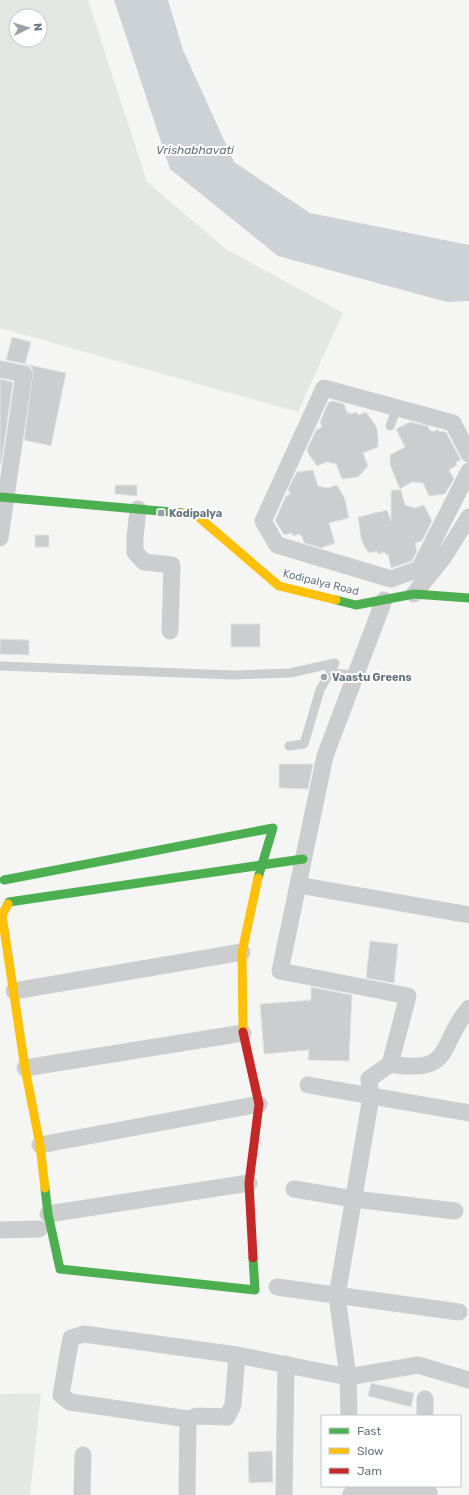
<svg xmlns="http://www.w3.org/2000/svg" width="469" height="1495" viewBox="0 0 469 1495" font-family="Rubik,sans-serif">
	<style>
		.green { fill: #e4e8e2; fill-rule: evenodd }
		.water { fill: #ccd2d5 }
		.building { fill: #cccdce; stroke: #e4e4e4 }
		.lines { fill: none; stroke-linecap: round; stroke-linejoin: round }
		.lane { stroke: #cbcdce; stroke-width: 9 }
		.street { stroke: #cbcdce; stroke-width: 17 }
		.fast { stroke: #4caf50; stroke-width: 9 }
		.slow { stroke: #ffc107; stroke-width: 9 }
		.jam { stroke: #c62828; stroke-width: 9 }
		.poi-dot { fill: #99a2aa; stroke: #fff; stroke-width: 1.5 }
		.labels { text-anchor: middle; stroke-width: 4; stroke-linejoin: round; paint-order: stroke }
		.poi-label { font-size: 11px; font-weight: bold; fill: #677582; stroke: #fff; text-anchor: start }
		.street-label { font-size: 11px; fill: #677582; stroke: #fff }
		.water-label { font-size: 12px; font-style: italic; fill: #63767f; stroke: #fff }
	</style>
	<rect width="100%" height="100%" fill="#f5f5f4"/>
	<g class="green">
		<path d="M0,0h88l59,182 79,67 117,64 -45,99 -298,-84zM16,16h24v24h-24z"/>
		<polygon points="41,1393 30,1495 0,1495 0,1394"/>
	</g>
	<polygon class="water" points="114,0 168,0 183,50 234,162 310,213 469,245 469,301 447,302 278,256 170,169"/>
	<g class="building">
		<polygon points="12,337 31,342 25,364 66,373 51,446 24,440 33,371 31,367 26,364 6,360"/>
		<polygon points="0,379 13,382 1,465 0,465"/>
		<polygon points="333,401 344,404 347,413 349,412 350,414 357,412 358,415 366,412 376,426 378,434 378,447 363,453 368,466 358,477 342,479 336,464 326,462 317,466 308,453 307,449 316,430 322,427 320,422 328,403"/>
		<polygon points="410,422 428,426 430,431 432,430 433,432 438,429 440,432 443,431 446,432 461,460 456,462 457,465 449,470 454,479 445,494 429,496 423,483 412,482 400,489 390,465 390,455 405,447 396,429"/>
		<polygon points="313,470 318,486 328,488 337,485 345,499 349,518 329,523 335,543 321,548 304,543 302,536 300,536 300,534 293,536 292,533 284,535 275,520 286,496 290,494 288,489 297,472"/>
		<polygon points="115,485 137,485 137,496 115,494"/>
		<polygon points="391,490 401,490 405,505 415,508 424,505 432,521 422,541 415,543 417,551 412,561 391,568 388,554 386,555 385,552 378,554 377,551 369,553 364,546 361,538 358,517 387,510 391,521"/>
		<rect x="35" y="535" width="14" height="12"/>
		<rect x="231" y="624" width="29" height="23"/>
		<polygon points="0,639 29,640 29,655 0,654"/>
		<polygon points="279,764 313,764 308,789 279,788"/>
		<polygon points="370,941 398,944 394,983 366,978"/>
		<polygon points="311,987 352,995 349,1061 308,1060 309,1050 264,1054 260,1004 311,1000"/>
		<polygon points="371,1383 414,1393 411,1407 368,1396"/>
		<polygon points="272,1451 273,1482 249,1483 248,1452"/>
	</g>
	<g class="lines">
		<g class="lane">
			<polyline points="390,426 397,408"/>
			<polyline points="0,666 233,675 290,673 335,663 320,690 304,744 289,746"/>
			<polyline points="330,673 355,675"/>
		</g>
		<g class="street">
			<polyline points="0,369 24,374 0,538"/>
			<polyline points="469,454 453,423 324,388 263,521 277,545 391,579 419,569 469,471"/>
			<polyline points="138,509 135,538 135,552 144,562 172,565 170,631"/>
			<polyline points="414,594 443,558 469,517"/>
			<polyline points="298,885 469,915"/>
			<polyline points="14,991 242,952"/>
			<path d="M390,1064c65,11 48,-20 79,-56"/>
			<polyline points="25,1068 243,1033"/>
			<polyline points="308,1085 469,1113"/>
			<polyline points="40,1145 259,1104"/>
			<polyline points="294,1189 354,1199 455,1211"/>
			<polyline points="48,1214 249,1183"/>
			<polyline points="0,1230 39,1229"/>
			<polyline points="277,1287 459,1312"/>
			<polyline points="425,1399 425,1416"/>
			<polyline points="349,1416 348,1377 337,1296 371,1097 369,1079 390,1064 408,996 280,971 325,756 384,600"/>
			<polyline points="188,1419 70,1402 61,1395 71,1338 84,1334 237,1355 348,1377 418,1365 469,1380"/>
			<polyline points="351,1494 429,1493"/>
			<polyline points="82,1495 83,1455"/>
			<polyline points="187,1495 188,1419 197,1416 227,1417 233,1405 237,1355"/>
			<polyline points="284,1495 286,1364"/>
		</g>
		<g class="fast">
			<polyline points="0,497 183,513"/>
			<polyline points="336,600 356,605 414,594 469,598"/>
			<polyline points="4,880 273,828 258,878"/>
			<polyline points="8,904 9,902 303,859"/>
			<polyline points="45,1188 48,1214 60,1269 255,1290 253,1258"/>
		</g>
		<g class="slow">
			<polyline points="183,513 195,514 279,586 336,600"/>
			<polyline points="8,904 2,915 25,1068 40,1145 45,1188"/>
			<polyline points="243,1032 242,952 258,878"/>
		</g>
		<polyline class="jam" points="243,1032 259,1104 249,1183 253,1258"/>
	</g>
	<g class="poi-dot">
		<rect x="157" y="509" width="8" height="8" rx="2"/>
		<circle cx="324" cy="677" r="4"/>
	</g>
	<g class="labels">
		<g class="poi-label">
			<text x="169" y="517">Kodipalya</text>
			<text x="332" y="681">Vaastu Greens</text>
		</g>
		<g class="street-label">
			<text transform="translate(321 582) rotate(14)" y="4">Kodipalya Road</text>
		</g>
		<g class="water-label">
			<text x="195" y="154">Vrishabhavati</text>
		</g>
	</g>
	<rect x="321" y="1415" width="140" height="72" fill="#ffffff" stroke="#c2c8cd"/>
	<rect x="329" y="1428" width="20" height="6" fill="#4caf50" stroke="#c2c8cd"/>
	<text x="357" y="1435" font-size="12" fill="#677582">Fast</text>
	<rect x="329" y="1448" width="20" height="6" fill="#ffc107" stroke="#c2c8cd"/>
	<text x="357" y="1455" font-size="12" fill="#677582">Slow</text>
	<rect x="329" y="1468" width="20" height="6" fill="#c62828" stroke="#c2c8cd"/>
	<text x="357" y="1475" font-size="12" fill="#677582">Jam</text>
	<g transform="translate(28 28) rotate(85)"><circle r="19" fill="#ffffff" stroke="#c2c8cd"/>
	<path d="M0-3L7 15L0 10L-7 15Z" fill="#99a2aa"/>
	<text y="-6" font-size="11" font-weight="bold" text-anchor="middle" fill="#677582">N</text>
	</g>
</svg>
